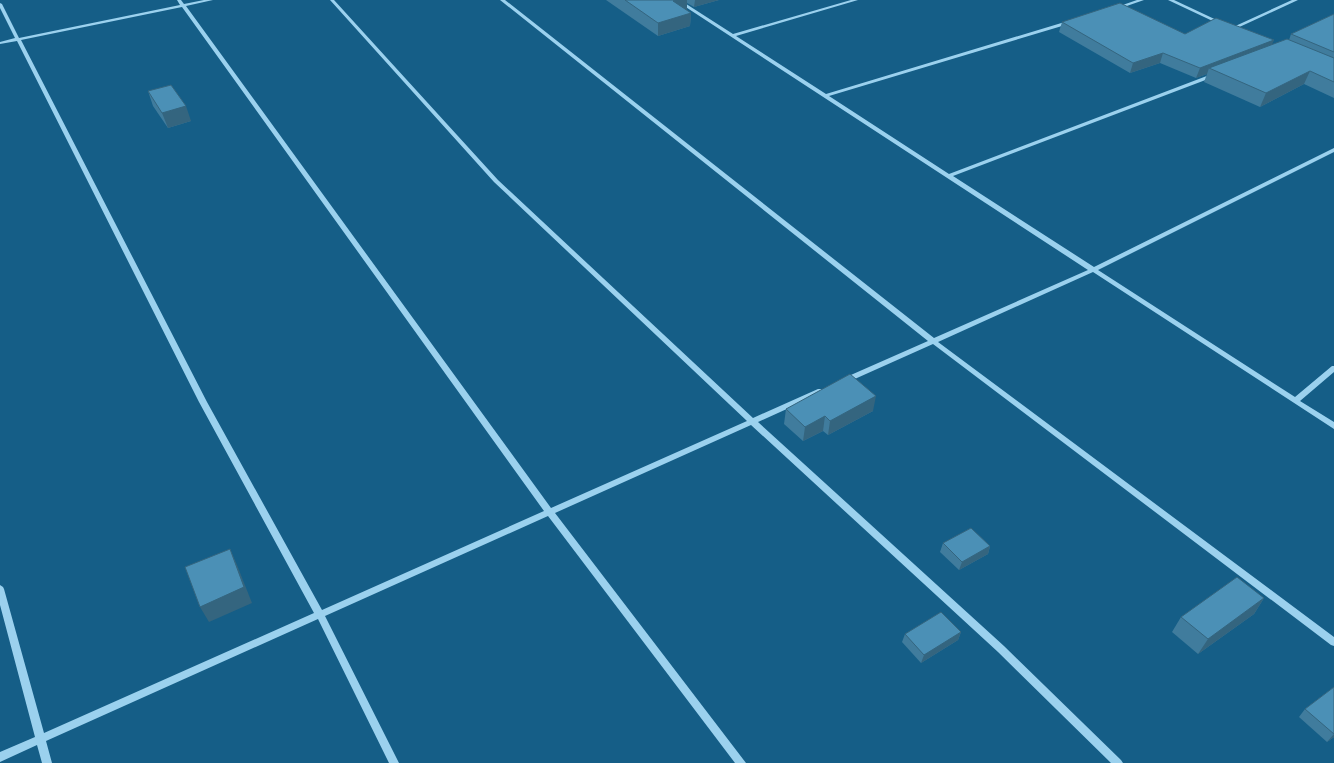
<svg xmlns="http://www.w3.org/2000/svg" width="1334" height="763" viewBox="0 0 1334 763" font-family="Overpass,sans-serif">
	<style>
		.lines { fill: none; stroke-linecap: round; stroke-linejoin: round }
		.minor { fill: #9bd1ee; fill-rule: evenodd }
		.wall { fill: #407c9d }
		.shaded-wall { fill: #34657f }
		.building { fill: #4b90b6; stroke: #34657f }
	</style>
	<rect width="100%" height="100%" fill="#155e87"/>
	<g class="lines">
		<g class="minor">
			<path d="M177,0h4l3,4 20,-4h9l-27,6 365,502 196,-87 -253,-239 -164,-182h4l164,180 255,238 65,-29h4l2,2 -2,2 -64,29 246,224 117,114 2,3h-12l-113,-111 -247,-227 -196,88 191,250h-11l-187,-247 -223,100 74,147h-10l-71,-144 -272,122 6,22h-10l-5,-18 -37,17v-10l35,-15 -35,-132v-20l3,2 1,2 40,144 270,-120 -115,-211 -182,-361 -17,3v-2l15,-4 -15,-30v-5l2,1 17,34 161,-33zM182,7l362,504 -222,99 -115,-208 -186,-362z"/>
			<polygon points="500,0 505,0 934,338 1088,270 675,0 680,0 733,34 851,0 858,0 736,36 826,94 1068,21 1072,21 1072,23 829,96 949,174 1212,74 1216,74 1216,76 953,176 1094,267 1334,148 1334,152 1098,270 1295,397 1332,366 1334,366 1334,372 1300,401 1334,422 1334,429 1093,272 938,342 1334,637 1334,646 1331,645 933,344 848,382 844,382 843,380 844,378 928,341"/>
			<polygon points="1137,0 1144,0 1118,9 1114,8"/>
			<polygon points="1168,0 1174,0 1223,23 1219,24"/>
			<polygon points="1292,0 1298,0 1235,29 1231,28"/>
		</g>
	</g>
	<g class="wall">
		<polygon points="606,0 719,0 694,7 687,3 687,10 686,10 691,13 690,26 658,36"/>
		<polygon points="1334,14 1334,98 1304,84 1260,107 1204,82 1207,74 1196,78 1160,63 1130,73 1059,32 1062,22 1185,34 1272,45 1289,40 1291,34"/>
		<polygon points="148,91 191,121 168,128 153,106"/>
		<polygon points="786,409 873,411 828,435 823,431 803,441 784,424"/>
		<polygon points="943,543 990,546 988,554 959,570 940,552"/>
		<polygon points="1264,598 1254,614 1198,654 1172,632 1181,617"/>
		<polygon points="961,632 958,640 921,663 902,642 905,634"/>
		<polygon points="1334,687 1334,737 1327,742 1299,717 1305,709"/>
	</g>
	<g class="shaded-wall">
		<polygon points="675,0 687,0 687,10 673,14 673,1"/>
		<polygon points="695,0 719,0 694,7"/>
		<polygon points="691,13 690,26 658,36 658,23"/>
		<polygon points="1274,40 1270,50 1209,68 1207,74 1196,78 1200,68"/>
		<polygon points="1163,53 1160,63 1130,73 1133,63"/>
		<polygon points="1310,71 1304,84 1260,107 1266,93"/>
		<polygon points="186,106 191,121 168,128 162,113"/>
		<polygon points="876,396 873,411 828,435 830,421"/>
		<polygon points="825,416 823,431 803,441 805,427"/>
		<polygon points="990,546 988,554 959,570 962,562"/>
		<polygon points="230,549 237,565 252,603 209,622 200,607"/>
		<polygon points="1264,598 1254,614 1198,654 1208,639"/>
		<polygon points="961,632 958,640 921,663 924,655"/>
		<polygon points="1334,734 1334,737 1327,742"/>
	</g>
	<g class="building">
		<polygon points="625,0 675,0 673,1 691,13 658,23"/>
		<polygon points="1120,3 1185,34 1216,18 1274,40 1200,68 1163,53 1133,63 1062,22"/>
		<polygon points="1334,14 1334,52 1291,34"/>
		<polygon points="1287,39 1334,58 1334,82 1310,71 1266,93 1209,68"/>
		<polygon points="171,85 186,106 162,113 148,91"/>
		<polygon points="850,374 876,396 830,421 825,416 805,427 786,409"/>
		<polygon points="971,528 990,546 962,562 943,543"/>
		<polygon points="230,549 244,587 200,607 185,567"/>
		<polygon points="1237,577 1264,598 1208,639 1181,617"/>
		<polygon points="941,612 961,632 924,655 905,634"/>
		<polygon points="1334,687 1334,734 1305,709"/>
	</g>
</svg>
